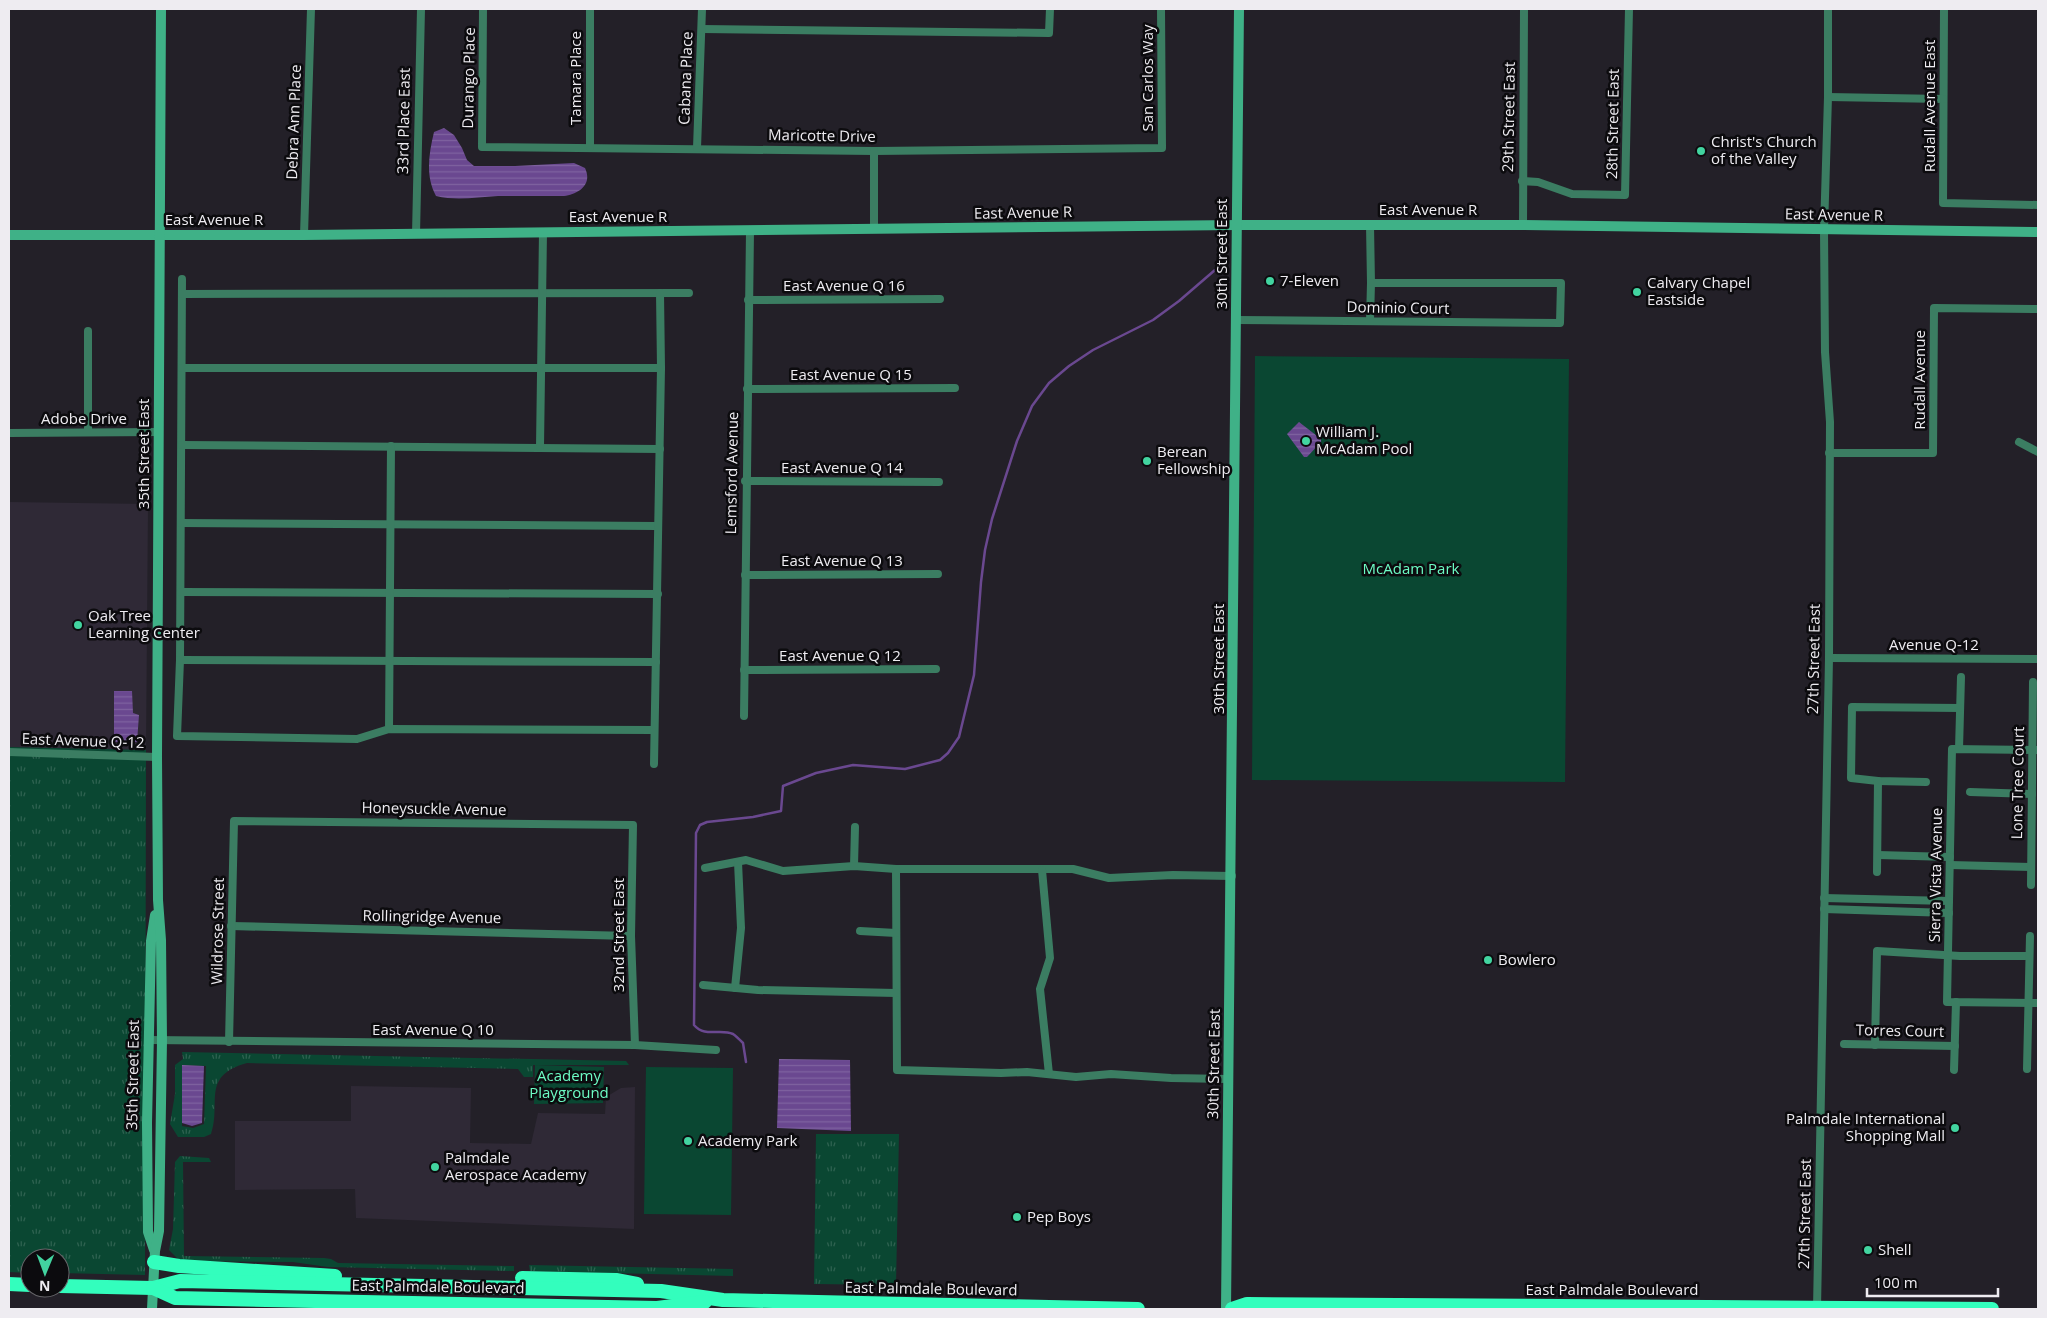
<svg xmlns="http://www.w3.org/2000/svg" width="2047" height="1318" viewBox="0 0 2047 1318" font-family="'Open Sans',sans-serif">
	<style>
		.built { fill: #2f2936 }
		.grass { fill: url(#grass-tufts); fill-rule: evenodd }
		.park { fill: #0a4732 }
		.water { fill: url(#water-rules) }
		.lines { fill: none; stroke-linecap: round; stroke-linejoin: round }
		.stream { stroke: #6a4890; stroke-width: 2.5 }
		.street { stroke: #3b7d62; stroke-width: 8 }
		.secondary { stroke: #3fb187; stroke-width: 10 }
		.highway { stroke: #33febd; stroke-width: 14 }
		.poi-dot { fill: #42d4a0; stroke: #0c0b0e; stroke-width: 2 }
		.labels { text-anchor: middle; stroke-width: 5; stroke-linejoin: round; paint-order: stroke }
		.street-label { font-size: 15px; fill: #eeecf1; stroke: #0c0b0e }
		.poi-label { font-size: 15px; fill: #eeecf1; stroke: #0c0b0e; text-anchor: start }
		.park-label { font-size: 15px; fill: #6dfcc5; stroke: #0c0b0e }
	</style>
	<defs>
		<pattern id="grass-tufts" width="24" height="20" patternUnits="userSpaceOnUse" patternTransform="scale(1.25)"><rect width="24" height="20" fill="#0a4732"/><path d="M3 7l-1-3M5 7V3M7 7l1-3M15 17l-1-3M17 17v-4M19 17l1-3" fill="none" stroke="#2e6250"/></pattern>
		<pattern id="water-rules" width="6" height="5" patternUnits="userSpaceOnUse" patternTransform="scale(1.25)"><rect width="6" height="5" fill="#6a4890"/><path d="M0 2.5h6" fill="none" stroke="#8063a0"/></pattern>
	</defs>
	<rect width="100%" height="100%" fill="#232028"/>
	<g class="built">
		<polygon points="9,502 148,504 146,750 9,747"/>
		<polygon points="351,1086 471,1088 470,1143 531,1144 538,1113 605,1114 606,1097 621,1088 635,1087 634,1229 356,1218 355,1189 235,1190 235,1121 351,1121"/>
	</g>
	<g class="grass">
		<polygon points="9,747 146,750 145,1275 60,1273 60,1258 30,1258 30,1273 9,1272"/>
		<path d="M182,1052l444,9 3,4h-96v12h-9l-6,-8 -271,-6c-47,13 -25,40 -36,71l-7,3h-26l-8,-13 5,-30v-29l8,-6zM182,1065l24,1 -2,58 -11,4 -11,-2z"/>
		<polygon points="816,1134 899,1134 896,1285 814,1284"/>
		<polygon points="180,1156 209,1158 211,1162 183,1162 184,1256 324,1258 331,1259 338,1263 514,1266 514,1271 328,1267 293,1262 180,1261 169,1250 173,1229 175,1162"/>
		<polygon points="529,1265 733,1269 733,1276 530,1271"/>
	</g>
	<g class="park">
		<polygon points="1255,356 1569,359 1565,782 1252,780"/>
		<polygon points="535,1065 604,1067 603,1103 534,1104"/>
		<polygon points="646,1067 733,1068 731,1215 644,1214"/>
	</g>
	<g class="water">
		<path d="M444,128l10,7 8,13 5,12 7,6h41l59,-3 11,5c8,17 -7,26 -21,28 -22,0 -44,0 -66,0 -21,1 -41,5 -62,0 -11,-20 -7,-43 -2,-64z"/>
		<polygon points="1299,422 1321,439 1321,442 1307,457 1304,457 1287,434"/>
		<polygon points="114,691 132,691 133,713 139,715 137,742 114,742"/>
		<polygon points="779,1059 850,1060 851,1131 777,1128"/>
		<polygon points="182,1065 204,1066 202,1123 192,1126 182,1123"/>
	</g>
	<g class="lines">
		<path class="stream" d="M746,1062l-3,-19c-3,-3 -7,-7 -10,-9 -13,-6 -28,4 -39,-9l2,-192 4,-8 7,-3 46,-5 28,-6 2,-25 33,-13 37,-8 52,4 35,-9 8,-7 11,-16 15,-62 7,-93 4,-32 7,-31 25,-78 15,-35 17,-23 20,-17 24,-16 60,-30 26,-19 36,-31"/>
		<g class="street">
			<polyline points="483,9 482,147 874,151 1162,148 1161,9"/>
			<polyline points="1944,9 1943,203 2038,205"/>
			<polyline points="702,29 1049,33 1050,9"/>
			<polyline points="1828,97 1943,99"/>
			<polyline points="590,147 590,9"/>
			<polyline points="697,148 702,9"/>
			<polyline points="874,151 874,229"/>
			<polyline points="1522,181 1538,182 1572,194 1625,195 1629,9"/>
			<polyline points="1370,225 1371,283"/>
			<polyline points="1523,225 1524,9"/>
			<polyline points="416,234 421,9"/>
			<polyline points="304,235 311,9"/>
			<polyline points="182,279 180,660 177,736 357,739 389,729 654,730"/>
			<polyline points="182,294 689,293"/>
			<polyline points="748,300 940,299"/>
			<polyline points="1236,320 1560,323 1561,283 1371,283 1370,321"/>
			<polyline points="182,368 661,368"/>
			<polyline points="747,389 955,388"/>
			<polyline points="88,432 88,331"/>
			<polyline points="9,433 159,432"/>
			<polyline points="2019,442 2038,452"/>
			<polyline points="182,445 660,449"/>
			<polyline points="540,447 543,232"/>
			<polyline points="1829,453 1933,453 1934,308 2038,309"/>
			<polyline points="745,481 939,482"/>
			<polyline points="181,523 657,526"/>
			<polyline points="745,575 938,574"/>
			<polyline points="181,592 658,594"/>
			<polyline points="1829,658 2038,659"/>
			<polyline points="180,660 656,662"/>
			<polyline points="744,670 936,669"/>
			<polyline points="744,716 750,231"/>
			<polyline points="389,729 391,446"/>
			<polyline points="1959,749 1961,677"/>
			<polyline points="2038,750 1952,749 1947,1002 2038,1003"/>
			<polyline points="9,752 157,757"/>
			<polyline points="654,764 661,368 660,293"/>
			<polyline points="1926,782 1878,781 1851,778 1852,707 1960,708"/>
			<polyline points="1970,792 2032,794"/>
			<polyline points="1878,855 1950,857"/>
			<polyline points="1950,865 2031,867"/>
			<polyline points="854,866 855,827"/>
			<polyline points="705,868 746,860 783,871 854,866 896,869 1073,869 1109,878 1173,875 1232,876"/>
			<polyline points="896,869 897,1070 1001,1073 1027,1072 1076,1077 1111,1074 1171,1078 1228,1079"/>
			<polyline points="1042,870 1050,958 1040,989 1049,1074"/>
			<polyline points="1877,872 1878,781"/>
			<polyline points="2031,885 2033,682"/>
			<polyline points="1824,898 1949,901"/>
			<polyline points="1824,909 1949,913"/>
			<polyline points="231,926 631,936"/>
			<polyline points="860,931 896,933"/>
			<polyline points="703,985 758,990 896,993"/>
			<polyline points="735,988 741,928 738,862"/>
			<polyline points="149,1040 635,1045 716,1050"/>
			<polyline points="229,1042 234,821 633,825 631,936 635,1045"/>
			<polyline points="1844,1044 1955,1046"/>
			<polyline points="1875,1045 1877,951 1960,956 2029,956"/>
			<polyline points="2027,1069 2030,936"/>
			<polyline points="1954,1070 1956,1002"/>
			<polyline points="1817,1309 1829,658 1830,422 1825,352 1824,230 1828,97 1828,9"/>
		</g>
		<g class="secondary">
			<polyline points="9,235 304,235 1237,225 1523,225 2038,232"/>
			<polyline points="154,1250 148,1232 147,1123 151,941 155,915"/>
			<polyline points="152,1309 155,1251 159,1231 162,1040 161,940 158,900 157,757 161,9"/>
			<polyline points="1226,1309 1239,9"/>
		</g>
		<g class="highway">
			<polyline points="154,1262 179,1266 335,1276"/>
			<polyline points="522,1278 616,1280 637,1284"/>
			<polyline points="9,1284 30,1285"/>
			<polyline points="60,1286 153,1288 180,1281 661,1291 723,1300 1138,1309"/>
			<polyline points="153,1288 175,1298 657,1308 705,1302"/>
			<polyline points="1232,1309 1247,1304 1992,1309"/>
		</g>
	</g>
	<g class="poi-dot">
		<circle cx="1701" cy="151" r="5"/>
		<circle cx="1270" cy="281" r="5"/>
		<circle cx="1637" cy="292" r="5"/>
		<circle cx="1306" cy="441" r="5"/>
		<circle cx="1147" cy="461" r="5"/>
		<circle cx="78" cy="625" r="5"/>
		<circle cx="1488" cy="960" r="5"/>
		<circle cx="1955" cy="1128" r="5"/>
		<circle cx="688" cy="1141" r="5"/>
		<circle cx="435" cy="1167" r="5"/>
		<circle cx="1017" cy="1217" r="5"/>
		<circle cx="1868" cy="1250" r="5"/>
	</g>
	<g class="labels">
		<g class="street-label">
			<text transform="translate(469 78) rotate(-89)" y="5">Durango Place</text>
			<text transform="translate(576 78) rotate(-90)" y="5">Tamara Place</text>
			<text transform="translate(686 78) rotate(-88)" y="5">Cabana Place</text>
			<text transform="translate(1148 78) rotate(-90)" y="5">San Carlos Way</text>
			<text transform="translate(1930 106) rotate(-90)" y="5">Rudall Avenue East</text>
			<text transform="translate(1509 117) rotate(-89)" y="5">29th Street East</text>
			<text transform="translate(404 121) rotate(-89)" y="5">33rd Place East</text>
			<text transform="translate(294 122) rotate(-88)" y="5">Debra Ann Place</text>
			<text transform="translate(1613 124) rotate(-89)" y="5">28th Street East</text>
			<text transform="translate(822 136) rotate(1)" y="5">Maricotte Drive</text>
			<text x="1428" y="215">East Avenue R</text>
			<text transform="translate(1023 213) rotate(-1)" y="5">East Avenue R</text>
			<text transform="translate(1834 215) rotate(1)" y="5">East Avenue R</text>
			<text x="618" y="222">East Avenue R</text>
			<text x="214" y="225">East Avenue R</text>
			<text transform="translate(1222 254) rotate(-90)" y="5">30th Street East</text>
			<text x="844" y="291">East Avenue Q 16</text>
			<text transform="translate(1398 308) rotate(1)" y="5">Dominio Court</text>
			<text x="851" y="380">East Avenue Q 15</text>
			<text transform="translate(1920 380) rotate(-90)" y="5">Rudall Avenue</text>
			<text x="84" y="424">Adobe Drive</text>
			<text transform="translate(144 454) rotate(-90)" y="5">35th Street East</text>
			<text x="842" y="473">East Avenue Q 14</text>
			<text transform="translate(732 473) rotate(-89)" y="5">Lemsford Avenue</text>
			<text x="842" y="566">East Avenue Q 13</text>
			<text x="1934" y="650">Avenue Q-12</text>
			<text x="840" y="661">East Avenue Q 12</text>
			<text transform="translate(1219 659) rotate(-90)" y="5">30th Street East</text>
			<text transform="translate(1814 659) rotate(-89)" y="5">27th Street East</text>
			<text transform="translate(83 741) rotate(2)" y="5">East Avenue Q-12</text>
			<text transform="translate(2018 783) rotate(-89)" y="5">Lone Tree Court</text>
			<text transform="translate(434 809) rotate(1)" y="5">Honeysuckle Avenue</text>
			<text transform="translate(1936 875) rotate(-89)" y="5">Sierra Vista Avenue</text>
			<text transform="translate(432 917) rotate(1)" y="5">Rollingridge Avenue</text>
			<text transform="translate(218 931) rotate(-89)" y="5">Wildrose Street</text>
			<text transform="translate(619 935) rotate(-90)" y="5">32nd Street East</text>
			<text x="433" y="1035">East Avenue Q 10</text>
			<text transform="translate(1900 1031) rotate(1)" y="5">Torres Court</text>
			<text transform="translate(1214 1064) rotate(-89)" y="5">30th Street East</text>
			<text transform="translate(133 1075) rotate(-89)" y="5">35th Street East</text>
			<text transform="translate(1805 1214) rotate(-89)" y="5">27th Street East</text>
			<text transform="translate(438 1287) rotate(1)" y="5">East Palmdale Boulevard</text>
			<text transform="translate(931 1289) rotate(1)" y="5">East Palmdale Boulevard</text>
			<text x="1612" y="1295">East Palmdale Boulevard</text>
		</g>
		<g class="poi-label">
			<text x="1711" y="147">Christ's Church<tspan x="1711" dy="17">of the Valley</tspan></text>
			<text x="1280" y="286">7-Eleven</text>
			<text x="1647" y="288">Calvary Chapel<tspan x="1647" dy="17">Eastside</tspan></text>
			<text x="1316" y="437">William J.<tspan x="1316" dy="17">McAdam Pool</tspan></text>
			<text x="1157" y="457">Berean<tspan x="1157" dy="17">Fellowship</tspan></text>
			<text x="88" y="621">Oak Tree<tspan x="88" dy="17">Learning Center</tspan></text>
			<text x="1498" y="965">Bowlero</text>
			<text x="1945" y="1124" text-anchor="end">Palmdale International<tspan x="1945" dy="17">Shopping Mall</tspan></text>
			<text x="698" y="1146">Academy Park</text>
			<text x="445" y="1163">Palmdale<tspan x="445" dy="17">Aerospace Academy</tspan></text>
			<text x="1027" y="1222">Pep Boys</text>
			<text x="1878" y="1255">Shell</text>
		</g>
		<g class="park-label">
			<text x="1411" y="574">McAdam Park</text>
			<text x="569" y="1081">Academy<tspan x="569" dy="17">Playground</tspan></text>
		</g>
	</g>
	<rect width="2047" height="1318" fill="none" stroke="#eeecf1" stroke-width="20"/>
	<g transform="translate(45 1273) rotate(181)"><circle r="24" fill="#0c0b0e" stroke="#666569"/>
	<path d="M0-4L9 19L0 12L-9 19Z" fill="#42d4a0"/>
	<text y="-8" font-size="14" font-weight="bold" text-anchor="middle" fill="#eeecf1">N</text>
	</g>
	<path d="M1867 1288v8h131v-8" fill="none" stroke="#eeecf1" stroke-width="2.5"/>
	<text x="1874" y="1288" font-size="15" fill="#eeecf1" stroke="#0c0b0e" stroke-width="4" paint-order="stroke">100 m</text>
</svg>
